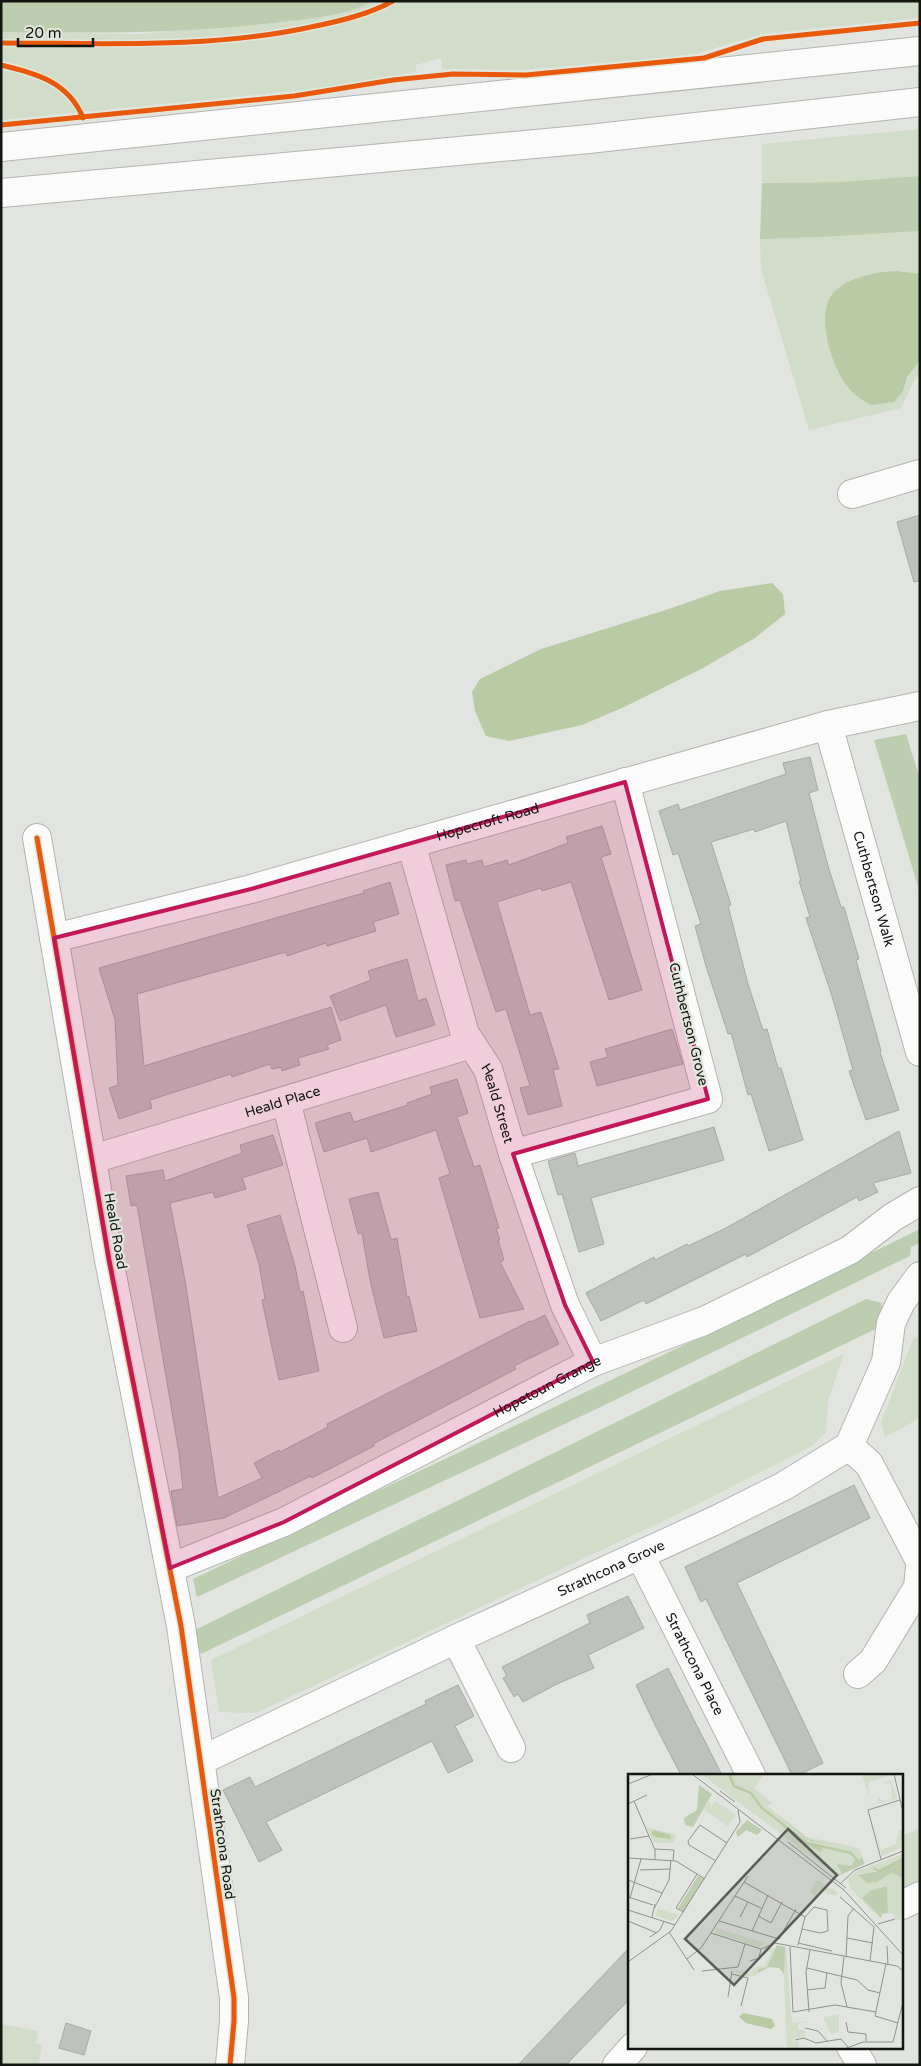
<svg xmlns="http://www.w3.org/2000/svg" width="921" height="2066" viewBox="0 0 921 2066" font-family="'Varela Round',sans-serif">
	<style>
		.green { fill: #d2ddc9 }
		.forest { fill: #bdcdaf }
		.water { fill: #b8cba5 }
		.building { fill: #bec1bd; stroke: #a7aaa5 }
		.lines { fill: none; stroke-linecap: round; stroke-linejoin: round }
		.street-casing { stroke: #b3b5b1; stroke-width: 30 }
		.primary-casing { stroke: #b3b5b1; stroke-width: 30 }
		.street { stroke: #fafbfa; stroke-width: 28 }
		.primary { stroke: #fafbfa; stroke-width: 28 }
		.cycleway-casing { stroke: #e1e7dc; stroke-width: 8 }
		.cycleway { stroke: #e8590c; stroke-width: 5 }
		.marked { fill: #c2185b; fill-opacity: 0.2; stroke: #c2185b; stroke-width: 4; stroke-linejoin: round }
		.labels { text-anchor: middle; stroke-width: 4.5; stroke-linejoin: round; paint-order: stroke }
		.street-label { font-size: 14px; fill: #131511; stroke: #e1e7dc }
		.inset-river { fill: none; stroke: #b8cba5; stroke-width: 2.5 }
		.inset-road { fill: none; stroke: #8f918d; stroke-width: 1 }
		.view { fill: #5b5d59; fill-opacity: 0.15; stroke: #5b5d59; stroke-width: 2.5 }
		.inset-edge { fill: none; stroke: #131511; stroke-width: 2.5 }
	</style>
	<rect width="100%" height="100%" fill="#e1e4df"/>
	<g class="green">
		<polygon points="373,1 920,1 920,18 762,34 699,53 671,57 522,70 442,69 441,58 416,65 416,72 306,90 1,120 1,32 140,34 323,17"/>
		<polygon points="920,129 920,176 839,182 762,183 762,144"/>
		<polygon points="920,231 920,375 914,381 901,408 809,430 761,269 760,239 824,237"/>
		<polygon points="914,1337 920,1339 920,1418 885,1437 881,1422"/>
		<polygon points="844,1354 828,1400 826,1432 812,1446 680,1513 256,1713 219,1712 211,1660"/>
		<polygon points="920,1828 920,1880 902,1889 902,1836"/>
		<polygon points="1,2024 38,2031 36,2043 42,2045 39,2064 1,2065"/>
	</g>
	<g class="forest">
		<path d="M5,1h368c-31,16 -67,18 -101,22 -90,11 -180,10 -271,9v-30z"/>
		<polygon points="920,176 920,231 824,237 760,239 762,183 839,182"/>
		<polygon points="906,734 920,779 920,893 874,740"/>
		<polygon points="920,1229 920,1243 911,1247 910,1256 588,1413 197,1597 193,1579 680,1347"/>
		<polygon points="866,1299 882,1303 880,1327 201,1654 189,1633"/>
	</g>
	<g class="water">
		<path d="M897,271l23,3v86l-13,17 -4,14 -9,11 -22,3c-9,-4 -18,-10 -24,-18 -16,-18 -33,-73 -15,-94 15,-16 43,-21 64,-22z"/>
		<polygon points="772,583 783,594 785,614 755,638 703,668 622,708 582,725 509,741 486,736 475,711 472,692 480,679 541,649 672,608 720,591"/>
	</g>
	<g class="building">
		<polygon points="920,515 920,581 914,582 897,522"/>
		<polygon points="810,757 818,790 809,793 828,866 841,907 844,907 859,959 856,960 881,1051 880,1052 899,1110 866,1120 849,1071 853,1070 832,996 806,918 810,917 799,881 801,881 786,821 755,832 754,829 711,842 731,905 728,906 748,984 763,1030 767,1029 778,1068 781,1068 803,1140 769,1151 751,1094 748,1095 731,1033 728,1034 706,966 695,926 701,924 678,853 673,855 659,811 678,804 680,810 786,774 783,763"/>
		<polygon points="602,826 611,854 601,857 642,990 609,1000 571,882 542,891 541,888 497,902 530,1015 541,1012 559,1069 553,1070 562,1106 528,1115 520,1088 530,1086 506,1009 496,1012 460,900 455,901 446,865 466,860 467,864 482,860 484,867 507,860 509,865 568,843 566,837"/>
		<polygon points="390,882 399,914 373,922 376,931 327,946 326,943 287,956 286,952 137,994 144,1066 331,1007 341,1040 327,1045 329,1049 298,1058 300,1065 282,1071 281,1067 272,1069 270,1064 232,1077 231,1074 150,1100 152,1108 119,1119 109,1088 118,1085 115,1020 99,968 364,893 363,891"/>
		<polygon points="407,959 418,1001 426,998 435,1025 396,1037 386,1005 340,1021 330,996 371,980 368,971"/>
		<polygon points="672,1029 683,1064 597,1086 590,1062 608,1057 605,1049"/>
		<polygon points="457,1079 468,1113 457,1117 474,1167 480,1165 499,1228 496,1229 500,1240 498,1240 504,1260 500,1262 524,1309 480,1318 439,1178 450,1174 436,1130 371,1152 367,1138 324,1152 315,1123 350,1112 354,1122 408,1105 407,1103 432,1094 430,1087"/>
		<polygon points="714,1127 724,1160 591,1198 604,1244 579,1252 562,1194 558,1195 548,1161 575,1153 578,1166"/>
		<polygon points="899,1131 911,1173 873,1183 878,1192 859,1201 857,1197 747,1257 746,1254 646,1304 644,1300 601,1321 586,1293 654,1257 655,1260 687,1244 688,1246 724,1229"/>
		<polygon points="273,1135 283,1165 242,1178 246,1189 215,1198 213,1192 170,1203 185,1280 218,1498 262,1478 254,1463 279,1450 280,1452 328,1427 327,1424 530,1321 531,1322 545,1315 559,1344 514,1366 516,1369 373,1444 374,1446 312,1478 311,1476 224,1518 177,1526 171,1491 183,1489 179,1453 137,1205 131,1206 126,1176 163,1170 165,1181 242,1153 240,1145"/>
		<polygon points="378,1192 391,1240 397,1238 407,1297 409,1296 417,1331 384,1338 370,1280 362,1233 358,1234 349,1199"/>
		<polygon points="280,1215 295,1266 300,1292 303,1291 319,1371 279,1380 262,1300 265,1299 259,1264 247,1225"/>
		<polygon points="854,1485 870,1518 737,1583 823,1763 799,1775 792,1775 706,1599 701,1602 685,1567"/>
		<polygon points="628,1596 644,1628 588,1655 594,1668 557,1684 523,1702 518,1694 514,1697 503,1678 507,1676 502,1667 590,1623 587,1615"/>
		<polygon points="668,1668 694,1720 722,1775 681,1775 655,1725 636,1685"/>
		<polygon points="458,1685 474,1716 455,1726 473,1761 448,1773 432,1741 266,1822 282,1850 259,1862 223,1790 250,1777 255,1787 426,1704 425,1701"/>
		<polygon points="630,1947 630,1999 614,2015 566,2065 518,2065"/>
		<polygon points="66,2023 91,2031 84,2055 59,2048"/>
	</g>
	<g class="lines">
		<defs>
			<g id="street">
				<polyline points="852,494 920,474"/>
				<path id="s1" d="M828,725l92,327"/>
				<polyline points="37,838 109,1260 181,1626 234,1998 234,2021 230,2065"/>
				<path id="s2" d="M411,843l54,191 23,35 25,85 52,151 28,57"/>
				<path id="s3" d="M54,938l197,-49 577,-164 92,-19"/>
				<polyline points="286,1101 343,1328"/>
				<polyline points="513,1154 708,1099 625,782"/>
				<path id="s4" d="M93,1159l378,-115"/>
				<polyline points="849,1446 869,1464 920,1561"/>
				<path id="s5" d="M640,1555l111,220"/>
				<path id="s6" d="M170,1568l114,-46 309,-160 111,-41 146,-71 43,-33 27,-16"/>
				<polyline points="456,1639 511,1748"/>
				<polyline points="858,1674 873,1661 918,1587 920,1568"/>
				<path id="s7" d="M200,1761l256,-122 260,-119 68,-34 65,-40 37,-84 5,-39 10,-21 19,-26"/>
				<polyline points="902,1905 920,1896"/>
				<polyline points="851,2047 862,2065"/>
				<polyline points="617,2065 633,2047"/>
			</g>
			<g id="primary">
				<polyline points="1,147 920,51"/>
				<polyline points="1,193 589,139 920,102"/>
			</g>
		</defs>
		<use href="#street" class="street-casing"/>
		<use href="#primary" class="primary-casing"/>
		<use href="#street" class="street"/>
		<use href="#primary" class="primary"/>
		<defs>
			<g id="cycleway">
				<path d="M1,43c103,0 209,6 310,-16 29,-6 56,-12 82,-26"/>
				<path d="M1,65c34,8 68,17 82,53"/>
				<polyline points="1,125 294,96 393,80 453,74 526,75 704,58 763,39 920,23"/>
				<polyline points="37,838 109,1260 181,1626 234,1998 234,2021 230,2065"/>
			</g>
		</defs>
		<use href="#cycleway" class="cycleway-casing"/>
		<use href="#cycleway" class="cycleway"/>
	</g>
	<path class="marked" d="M625,782l83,317 -195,55 52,151 28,57 -309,160 -114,46 -61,-308 -55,-322 197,-49z"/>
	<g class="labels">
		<g class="street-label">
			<text dy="5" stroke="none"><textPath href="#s3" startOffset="449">Hopecroft Road</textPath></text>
			<text dy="5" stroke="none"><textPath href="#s1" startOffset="170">Cuthbertson Walk</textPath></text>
			<text transform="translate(689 1024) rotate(76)" y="5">Cuthbertson Grove</text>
			<text dy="5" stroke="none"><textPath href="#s4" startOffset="198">Heald Place</textPath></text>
			<text dy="5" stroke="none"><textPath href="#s2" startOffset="276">Heald Street</textPath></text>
			<text transform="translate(116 1231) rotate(80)" y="5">Heald Road</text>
			<text dy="5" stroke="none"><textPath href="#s6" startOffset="419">Hopetoun Grange</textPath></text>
			<text dy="5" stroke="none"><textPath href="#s7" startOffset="454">Strathcona Grove</textPath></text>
			<text dy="5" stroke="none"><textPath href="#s5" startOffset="122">Strathcona Place</textPath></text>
			<text transform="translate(223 1844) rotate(82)" y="5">Strathcona Road</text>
		</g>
	</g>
	<g transform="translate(628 1774)">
		<rect width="275" height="275" fill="#e1e4df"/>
		<path d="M73,0h63l-10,14 18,15 -5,3 40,31 52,11 6,15 -27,14zM141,39l37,30 16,5v3l-18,-5zM234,83l-7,11 -13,6 -4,-9 14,1 2,-6 4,1zM234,0h30v1l-24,7 1,15zM263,6l6,19 -26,6 -1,-7 1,6 7,-2v-5l4,4 10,-2 -1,-15 -8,-1zM87,27l21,14 -8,11 -24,-16 4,-8 3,1 -1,6zM19,54l28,6v5l-3,4h-18zM246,54l7,22 15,-6 3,-14 4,-1v18l-21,9zM275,80v6l-23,11 -23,3 5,7 15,1 14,-9 12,5v42l-8,-1 -1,-5 -6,-1 -1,-27 -25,12 19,22 -31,-32 -2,-9 7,-7zM189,106l20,12v3h-10l-2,-4 -9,5 -6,-4zM30,135l21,6 -7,6 -17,-5zM88,154l50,15 -7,4 -43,-14zM142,172l1,5 -1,7 2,-10 4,2 -9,16 -9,3 -1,6 -9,2 -14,-5 2,-2 15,3 1,-4 13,-4 6,-13 -7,-2zM158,173l6,76 19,-2 -13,3v5l7,2v5l-12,3 1,4 5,-3v9h-12l-4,-93zM211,241v17l-8,2 -8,-17z" fill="#d2ddc9" fill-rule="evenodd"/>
		<path d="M71,11l13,9 -19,33 -8,-2 -1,-7 13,-8zM141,39l37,30 17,5 -2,4 -22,-10zM148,39l32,26 30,7 -31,-6zM119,46l15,10 -5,5 -11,-5 -8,7 -2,-5zM234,83l2,7 -22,10 -5,-10 15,2 2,-6 4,1zM275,86v18l-12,-5 -14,9 -10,1 -10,-8 23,-4zM70,102l5,3 -19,32 -6,-3zM259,112l1,27 -6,1 -1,4 -19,-20 8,-7zM149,171l8,2 -1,27 -5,-6 -10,-1 -11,6v-4l9,-2z" fill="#bdcdaf"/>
		<path d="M26,56l16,5 1,4 -16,-2 -4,-4zM115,239l29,6 3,7 -4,3 -25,-6 -7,-6z" fill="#b8cba5"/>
		<path class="inset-river" d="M101,0l5,12 17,7 11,15 45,35 44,10 7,8M245,94l6,3 24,-12"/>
		<path class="inset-road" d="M64,0l152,116 59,65M266,0l9,38M0,10l25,-10M92,17l15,11M6,27l21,49v9M0,30l19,-9M2,65l19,-3M160,68l58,46M27,75l19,1 -1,10M0,84l48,3 29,18M253,85l-13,-49 32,-10M88,87l-27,-16 -1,-4 12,-16 27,18M12,96l30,-1M0,106l34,13M116,108l61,35M212,110l15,-14 48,-19M107,122l26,12M0,123l25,8M212,123l34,30 -4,34M2,124l11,-39M28,131l13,-25 2,-20M0,136l47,15M56,138l-8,-4 21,-34M130,142l13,7 11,-21M24,143l3,-13v4M112,143l8,-15M0,147l29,12M91,147l60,18 17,-30M250,150l17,-5M174,155l18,4 8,-2 -1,-21 -13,-3 -9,10M124,157l16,-36M41,158l25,38M83,159l50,16 14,-6 122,23 6,5M22,163l10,-7 4,-9M219,164l26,5M170,169l34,8M170,171l7,-28M259,172l1,19M162,173l3,65 42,-7 41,7M216,183l-3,26 6,24M218,183l2,-41 6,-8M59,185l14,-11 47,-72M122,187l9,-3 2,-9M0,188l43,-31 69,-109 -2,-12M258,190l-11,52 23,7M179,194l50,12 11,10 12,3M74,197l36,-4 7,-23M104,200l16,4 -7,28M179,216l18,-2 2,-15M100,223l4,-26M181,238l-3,-40 4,-22M218,248l2,10 18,2v7M177,254l13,3 9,10M167,266l9,-2 12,5 25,-4 7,8M265,268l10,-40M216,275l19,-7h30"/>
		<path class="view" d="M160,55l49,46 -103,110 -49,-46z"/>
		<rect width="275" height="275" class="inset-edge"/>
	</g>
	<rect width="921" height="2066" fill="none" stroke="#131511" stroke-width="5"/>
	<path d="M18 38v8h75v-8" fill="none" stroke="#131511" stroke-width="2.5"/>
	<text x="25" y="38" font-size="15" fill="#131511" stroke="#e1e7dc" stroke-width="4" paint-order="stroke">20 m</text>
</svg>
